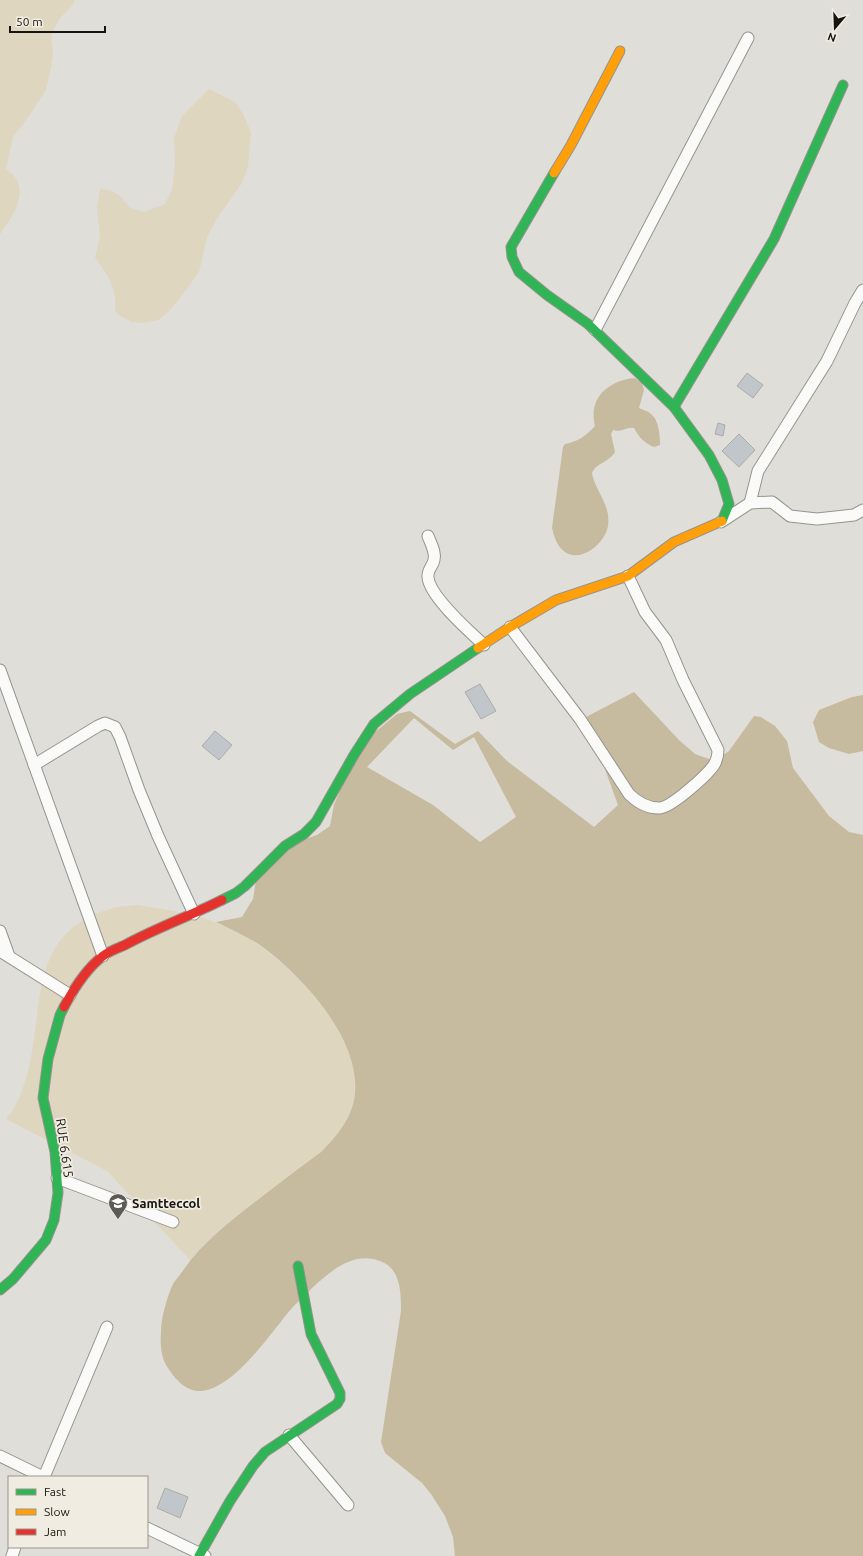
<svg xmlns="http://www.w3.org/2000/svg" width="863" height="1556" viewBox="0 0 863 1556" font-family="Ubuntu,sans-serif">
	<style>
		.green { fill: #dfd6c0 }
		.forest { fill: #c6ba9f; fill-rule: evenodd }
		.building { fill: #c1c6ca; stroke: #ababaa }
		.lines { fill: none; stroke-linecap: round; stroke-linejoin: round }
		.street-casing { stroke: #95948f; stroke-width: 13 }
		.fast-casing { stroke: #95948f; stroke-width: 11 }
		.slow-casing { stroke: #95948f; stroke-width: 11 }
		.jam-casing { stroke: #95948f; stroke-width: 11 }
		.street { stroke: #fafaf9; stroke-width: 11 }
		.fast { stroke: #30b455; stroke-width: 9 }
		.slow { stroke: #ff9f0a; stroke-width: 9 }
		.jam { stroke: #e5322d; stroke-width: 9 }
		.labels { text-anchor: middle; stroke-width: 3.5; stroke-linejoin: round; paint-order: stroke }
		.street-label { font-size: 13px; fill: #161410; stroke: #f1ece1 }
		.poi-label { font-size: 13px; font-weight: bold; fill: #161410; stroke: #f1ece1; text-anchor: start }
	</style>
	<rect width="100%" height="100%" fill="#e0ded8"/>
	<g class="green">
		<path d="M0,0h75l-3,6 -12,12 -9,17 2,17 -2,16 -5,22 -17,26 -16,21 -7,32c5,4 12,9 13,17 4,16 -10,36 -19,48z"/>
		<path d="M209,89l26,13 8,12 8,18 -3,35 -6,16 -26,37 -9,18 -8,34 -22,30 -11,12 -8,6 -17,3 -9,-1 -12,-6 -5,-5c2,-25 -7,-35 -20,-54l5,-20 -3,-29 3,-19 10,1 10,6 10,12 14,4 21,-8 7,-15 3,-24 -1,-27 8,-22z"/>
		<path d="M137,905c35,5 72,11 102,28 49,26 123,100 116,160 -3,24 -18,43 -34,59l-109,85 -22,23 -83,-89 -101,-52c13,-15 18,-33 23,-52 15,-66 1,-135 81,-158 9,-3 19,-3 27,-4z"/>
	</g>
	<g class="forest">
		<path d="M634,378l8,5 2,7 -5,18c4,2 9,3 12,6 8,6 9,22 9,31l-6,2c-10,-4 -15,-10 -20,-19 -7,-2 -13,5 -21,2l-2,4 4,18c-7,11 -19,11 -23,21 3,18 19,31 16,53 -3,17 -26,37 -43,26 -8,-5 -11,-16 -13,-24l11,-81 2,-3c13,-2 22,-9 30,-18 -7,-28 13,-45 39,-48z"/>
		<path d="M634,692l45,48 16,14 14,5 10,-1 10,-7 25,-35 7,1 14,9 12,15 6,27 36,48 20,16 14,3v721h-408l-2,-19 -8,-21 -14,-22 -9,-11 -37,-30 -4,-11 20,-131c0,-18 0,-43 -21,-50 -27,-10 -49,10 -68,27 -6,7 -14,13 -20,20 -21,24 -56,79 -90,83 -16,1 -26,-11 -34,-23 -7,-10 -8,-24 -7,-36 0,-14 6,-35 12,-48 3,-5 8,-10 11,-15 20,-28 48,-49 75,-70 20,-16 41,-31 62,-47 16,-16 32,-35 34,-59 5,-54 -51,-115 -91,-145 -15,-11 -32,-18 -48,-26l26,-5 11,-18 3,-19 41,-38 20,-7 13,-9 4,-21 24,-59 39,-32 13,-3 45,33 23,-13 29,30 87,66 24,-22 -32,-88zM414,718l39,32 21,-13 42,80 -36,25 -47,-37 -66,-38z"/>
		<polygon points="863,695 863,751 849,754 829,748 819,742 813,722 819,710 852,697"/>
	</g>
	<g class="building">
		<polygon points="747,373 763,385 753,398 737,386"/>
		<polygon points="718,423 725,425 723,436 715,434"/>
		<polygon points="739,434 755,450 739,467 722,451"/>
		<polygon points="480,684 496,711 481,719 465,692"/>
		<polygon points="215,731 232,745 219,760 202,746"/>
		<polygon points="165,1488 188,1497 180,1518 157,1508"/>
	</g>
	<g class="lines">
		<defs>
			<g id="street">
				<polyline points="595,330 748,38"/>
				<polyline points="750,503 758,471 827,361 855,303 863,290"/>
				<polyline points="721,522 750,503 772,502 790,516 817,519 854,515 863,510"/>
				<path d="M428,536c3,8 8,16 6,24 -1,6 -7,10 -6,17 1,19 41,54 56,68"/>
				<path d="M510,627l70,92 49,75c8,8 18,14 30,14 12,0 48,-33 55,-43 3,-5 4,-9 4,-15l-35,-70 -17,-40 -21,-28 -17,-36"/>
				<polyline points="0,670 103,956"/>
				<polyline points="34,765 98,726 105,723 115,727 120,737 139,790 158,836 194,914"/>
				<polyline points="0,931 9,956"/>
				<polyline points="0,951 70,995"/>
				<polyline points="57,1178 173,1222"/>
				<polyline points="289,1435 348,1505"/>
				<polyline points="0,1456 43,1477"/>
				<polyline points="44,1477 107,1327"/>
				<polyline points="147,1528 205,1556"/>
				<polyline points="12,1556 15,1547"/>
			</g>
			<g id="fast">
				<polyline points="554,173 511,247 512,257 519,272 547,295 588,324 674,407 709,455 722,480 729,504 722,521"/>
				<polyline points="674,407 774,239 843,85"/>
				<polyline points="222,900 236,893 245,886 285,846 304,834 316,822 354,755 374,724 410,694 478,648"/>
				<polyline points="0,1290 13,1279 46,1240 54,1220 58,1193 55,1152 43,1098 48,1059 60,1015 64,1007"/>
				<polyline points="199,1556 230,1501 253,1466 265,1452 337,1404 340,1399 340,1393 311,1334 298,1266"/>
			</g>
			<g id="slow">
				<polyline points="554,173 571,145 620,51"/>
				<polyline points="478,648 510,627 556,600 628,576 674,542 722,521"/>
			</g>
			<path id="jam" d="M64,1007c9,-17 23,-39 39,-51 6,-5 15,-8 22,-11 31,-17 65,-29 97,-45"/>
		</defs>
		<use href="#street" class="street-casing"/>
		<use href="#fast" class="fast-casing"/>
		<use href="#slow" class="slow-casing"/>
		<use href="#jam" class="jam-casing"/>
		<use href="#street" class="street"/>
		<use href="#fast" class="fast"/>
		<use href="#slow" class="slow"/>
		<use href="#jam" class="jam"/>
	</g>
	<defs>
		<symbol id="school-pin" viewBox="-11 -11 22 30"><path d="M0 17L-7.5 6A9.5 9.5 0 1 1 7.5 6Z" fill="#5d5b56" stroke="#f1ece1"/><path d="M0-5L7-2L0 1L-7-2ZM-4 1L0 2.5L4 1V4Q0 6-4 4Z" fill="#fff"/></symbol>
	</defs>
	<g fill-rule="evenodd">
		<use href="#school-pin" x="107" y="1192" width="22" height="30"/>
	</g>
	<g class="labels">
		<g class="street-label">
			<text transform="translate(65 1148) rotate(82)" y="5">RUE 6.615</text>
		</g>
		<g class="poi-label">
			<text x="132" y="1208">Samtteccol</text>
		</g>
	</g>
	<rect x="8" y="1476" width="140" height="72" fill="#f1ece1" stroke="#99968d"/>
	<rect x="16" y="1489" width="20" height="6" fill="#30b455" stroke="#99968d"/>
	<text x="44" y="1496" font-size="12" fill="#161410">Fast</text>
	<rect x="16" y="1509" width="20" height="6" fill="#ff9f0a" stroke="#99968d"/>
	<text x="44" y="1516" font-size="12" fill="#161410">Slow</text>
	<rect x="16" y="1529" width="20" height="6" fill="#e5322d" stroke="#99968d"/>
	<text x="44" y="1536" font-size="12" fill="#161410">Jam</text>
	<g transform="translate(835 28) rotate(199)" stroke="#f1ece1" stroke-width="3" paint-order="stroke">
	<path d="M0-3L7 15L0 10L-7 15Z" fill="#161410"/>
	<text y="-6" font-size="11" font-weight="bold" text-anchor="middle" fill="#161410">N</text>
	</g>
	<path d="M10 26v6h95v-6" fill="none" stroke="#161410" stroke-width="2"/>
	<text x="16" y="26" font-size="12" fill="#161410" stroke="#f1ece1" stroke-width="3" paint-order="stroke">50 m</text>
</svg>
